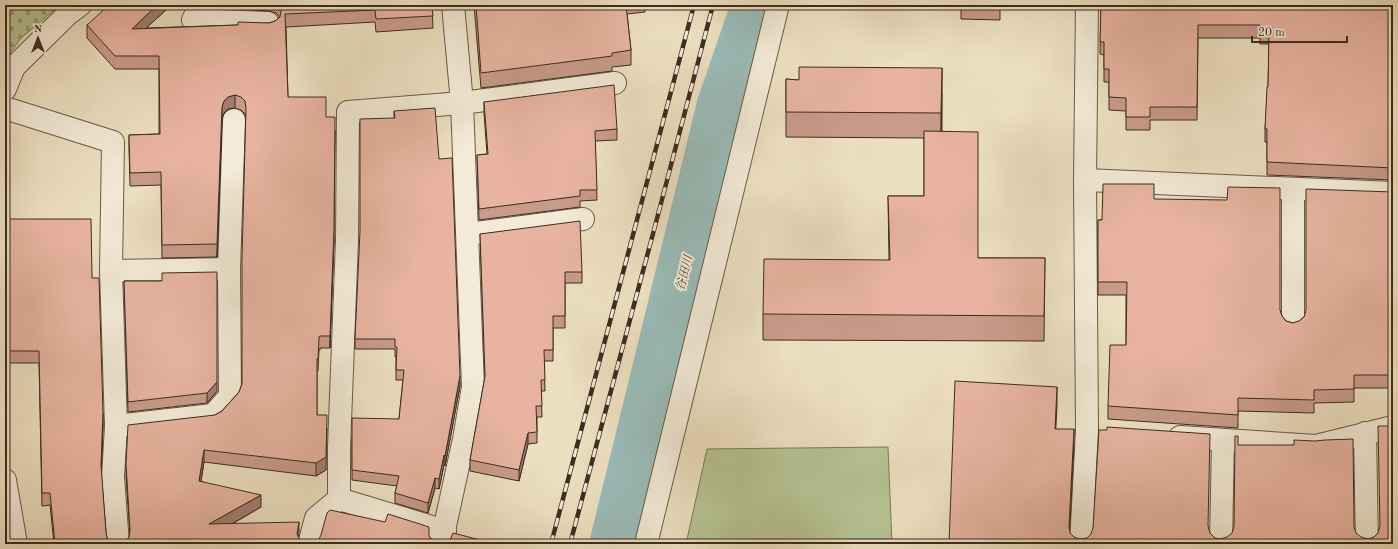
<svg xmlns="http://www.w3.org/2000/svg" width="1398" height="549" viewBox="0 0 1398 549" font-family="'Old Standard TT','Noto Serif JP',serif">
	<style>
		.green { fill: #b6c394; stroke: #7a785a }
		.cemetery { fill: url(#cemetery-stones); stroke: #7a785a }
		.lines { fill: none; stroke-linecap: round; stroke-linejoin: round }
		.river { stroke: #9abcb9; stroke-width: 57 }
		.minor-casing { stroke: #695948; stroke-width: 24 }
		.minor { stroke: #f3ebd7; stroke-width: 22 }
		.rail-casing { stroke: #3d2c1f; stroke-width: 4.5 }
		.rail { stroke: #f3ebd7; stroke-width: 3; stroke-dasharray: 9; stroke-linecap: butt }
		.wall { fill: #c89b8a; stroke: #3d2c1f }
		.shaded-wall { fill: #a27e71; stroke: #3d2c1f }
		.building { fill: #e8b4a1; stroke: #3d2c1f }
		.labels { text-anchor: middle; stroke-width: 4; stroke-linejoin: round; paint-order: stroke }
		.water-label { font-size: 12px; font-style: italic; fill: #545046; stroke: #f3ebd7 }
	</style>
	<defs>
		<pattern id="cemetery-stones" width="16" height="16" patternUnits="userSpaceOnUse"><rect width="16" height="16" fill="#b6c394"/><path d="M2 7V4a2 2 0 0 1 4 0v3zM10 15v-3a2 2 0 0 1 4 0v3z" fill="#959f78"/></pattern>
	</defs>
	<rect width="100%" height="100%" fill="#ece0c1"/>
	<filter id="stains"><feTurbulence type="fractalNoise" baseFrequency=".005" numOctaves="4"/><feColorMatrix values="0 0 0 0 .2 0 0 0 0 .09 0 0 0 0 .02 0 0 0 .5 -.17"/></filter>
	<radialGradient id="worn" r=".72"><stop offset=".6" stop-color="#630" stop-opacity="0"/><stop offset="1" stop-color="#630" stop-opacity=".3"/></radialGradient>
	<polygon class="green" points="888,447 892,544 686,544 707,449"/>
	<polygon class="cemetery" points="5,5 60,5 21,38 5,60"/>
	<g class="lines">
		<polyline class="river" points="618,544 725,107 760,5"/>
		<defs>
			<g id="minor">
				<polyline points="200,5 193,20 268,23"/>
				<polyline points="5,89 14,67 68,14 80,5"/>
				<polyline points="5,108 113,142 111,271 116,426 113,477 118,544"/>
				<polyline points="1085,180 1393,193"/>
				<polyline points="1293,189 1293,323"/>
				<polyline points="468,234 583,219"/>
				<polyline points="111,271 229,269"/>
				<polyline points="116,426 213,415 230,396 229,269 234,120"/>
				<polyline points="1365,433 1367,544"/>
				<polyline points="1180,437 1316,446 1393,427"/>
				<polyline points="5,480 16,544"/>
				<polyline points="339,499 339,447 347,241 348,112 462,103 615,83"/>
				<polyline points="309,544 316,518 339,499 445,531"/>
				<polyline points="441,544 464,439 473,387 462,103 453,5"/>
				<polyline points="646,544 778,5"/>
				<polyline points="1081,544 1087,430 1085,180 1087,5"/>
				<polyline points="1221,544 1223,440"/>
			</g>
		</defs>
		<use href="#minor" class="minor-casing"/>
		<use href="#minor" class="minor"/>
		<defs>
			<g id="rail">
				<polyline points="551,544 694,5"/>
				<polyline points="570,544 654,230 713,5"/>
			</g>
		</defs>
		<use href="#rail" class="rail-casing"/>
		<use href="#rail" class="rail"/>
	</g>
	<g class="wall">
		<polygon points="167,5 167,9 146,28 238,25 269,23 275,21 280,17 276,13 269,11 237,9 237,5 432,5 433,28 376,32 375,22 286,27 288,97 326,117 334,241 330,348 320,348 320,350 319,350 318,371 317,371 317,415 326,470 316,476 204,462 201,481 261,507 232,524 299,535 298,537 300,540 305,543 312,544 429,536 433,541 439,544 496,544 54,544 50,505 42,506 39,363 5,363 5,219 92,278 103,426 101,471 106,532 107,538 112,543 119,544 125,542 129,537 130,534 126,477 126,464 222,411 239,392 242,384 246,119 245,114 241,110 235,108 228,109 224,113 222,119 217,257 162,258 161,185 130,186 129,148 129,135 159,134 159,69 115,69 87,38 87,25"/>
		<polygon points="474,5 645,5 645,12 627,14 631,50 631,65 612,67 612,71 481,88"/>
		<polygon points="961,5 1000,5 1000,20 961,19"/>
		<polygon points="1101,5 1393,5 1393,180 1267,175 1267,142 1265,142 1265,129 1268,87 1269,44 1260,44 1260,38 1198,38 1197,120 1150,120 1150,130 1126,130 1126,111 1109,110 1109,82 1104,82 1104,55 1100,54"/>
		<polygon points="786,79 942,93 942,131 978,258 1045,258 1044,341 763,340 763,314 889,260 888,196 924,196 924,138 786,137"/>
		<polygon points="484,102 617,129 617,140 595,141 597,200 580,201 580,207 479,220 477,155 487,154 484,113"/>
		<polygon points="394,111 439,159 460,386 445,466 444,465 439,489 435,488 428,513 395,503 395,493 397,486 352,480 352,437 399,419 403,380 396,380 396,357 395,357 395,349 355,349 355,339 394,118"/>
		<polygon points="1393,192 1393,388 1354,388 1354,402 1314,403 1314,413 1238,411 1238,428 1108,419 1108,406 1126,345 1126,295 1098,295 1098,220 1102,220 1154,199 1280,310 1282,316 1286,321 1293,323 1299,321 1304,317"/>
		<polygon points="480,234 582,272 582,283 565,283 565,328 553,328 553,361 544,361 545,391 541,391 542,417 537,417 537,443 528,444 519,481 470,471 470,460 485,377"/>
		<polygon points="124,281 162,281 217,391 207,403 128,412"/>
	</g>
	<g class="shaded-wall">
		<polygon points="157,5 167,5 167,9 132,41 132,29"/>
		<polygon points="942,68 942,93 941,138 941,113"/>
		<polygon points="235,95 235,108 228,109 224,113 222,119 217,257 222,107 224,101 228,97"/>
		<polygon points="335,130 334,241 330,348 330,336"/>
		<polygon points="460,376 460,386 445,466 445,456"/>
		<polygon points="217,382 217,391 207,403 207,393"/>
		<polygon points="1057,387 1057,405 1055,446 1055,429"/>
		<polygon points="103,413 103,426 101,478 101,465"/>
		<polygon points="327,428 326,470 316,476 316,463"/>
		<polygon points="1074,429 1074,447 1069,543 1069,526"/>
		<polygon points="528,433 528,444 519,481 519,470"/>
		<polygon points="204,450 204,462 199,493 199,481"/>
		<polygon points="444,455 444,465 439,489 439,479"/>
		<polygon points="435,478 435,488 428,513 428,503"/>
		<polygon points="261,495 261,507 209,537 209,524"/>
		<polygon points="299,522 299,535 297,544 297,534"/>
	</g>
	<g class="building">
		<polygon points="109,5 157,5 132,29 238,25 238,22 269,23 275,21 280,17 281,11 280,5 432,5 433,16 376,19 375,10 285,14 288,97 326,97 326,117 335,117 334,228 330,336 320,336 320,337 319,337 318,359 317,359 317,415 327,415 326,457 316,463 204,450 199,481 261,495 209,524 299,522 297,534 300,540 305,543 312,544 318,541 321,535 327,513 330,510 385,522 388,514 420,524 429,527 429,536 433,541 439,544 445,543 450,540 453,533 496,544 55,544 50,493 42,493 39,351 5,351 6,323 5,323 5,219 91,219 92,278 99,278 103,413 101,465 106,532 107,538 112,543 119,544 125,542 129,537 130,531 126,464 128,425 215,415 222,411 239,392 242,384 242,257 246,108 245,101 241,97 235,95 228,97 224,101 222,107 217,244 162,245 161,172 130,173 129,135 160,134 159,56 115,56 87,25"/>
		<polygon points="476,5 626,5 631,50 612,53 612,56 481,73"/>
		<polygon points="1101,5 1393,5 1393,168 1267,162 1267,129 1265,129 1267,87 1268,87 1269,31 1260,31 1260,25 1198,25 1197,107 1150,107 1150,117 1126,117 1126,98 1109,97 1109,69 1104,69 1104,42 1100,42"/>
		<polygon points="799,67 942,68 941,113 786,112 786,79 799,80"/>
		<polygon points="614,85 617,129 595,131 597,190 580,190 580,196 479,209 477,155 488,154 484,102"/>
		<polygon points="435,108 439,159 452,158 460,376 445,456 444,455 439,479 435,478 428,503 395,493 399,476 352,470 352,418 399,419 404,370 396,370 397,347 395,347 395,339 355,339 360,231 360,119 395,118 394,111"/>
		<polygon points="924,131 978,132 978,258 1045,258 1044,316 763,314 764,259 890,260 888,196 924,196"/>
		<polygon points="1103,184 1154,184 1154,199 1227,200 1228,187 1280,188 1280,310 1282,316 1286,321 1293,323 1299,321 1304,317 1306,310 1306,189 1393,192 1393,375 1354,375 1354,389 1314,390 1314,400 1238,398 1238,415 1108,406 1110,345 1126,345 1127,282 1098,282 1098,220 1102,220"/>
		<polygon points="580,221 582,272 565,272 565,316 553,316 553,350 544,350 545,380 541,380 542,406 536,406 537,432 528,433 519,470 470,460 485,376 480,234"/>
		<polygon points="217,272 217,382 207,393 128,402 124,281 162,281 162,273"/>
		<polygon points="955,381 1057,387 1055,429 1074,429 1069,526 1070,533 1074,537 1080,539 1087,538 1091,534 1093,528 1099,430 1107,430 1107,427 1210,434 1208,526 1210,533 1215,538 1220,539 1227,537 1232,533 1234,527 1235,436 1238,436 1238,445 1294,445 1294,440 1315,441 1325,440 1353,439 1354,527 1356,533 1361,537 1368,539 1374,537 1378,533 1380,526 1378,426 1393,426 1393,544 949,544"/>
	</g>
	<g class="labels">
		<g class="water-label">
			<text transform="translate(684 273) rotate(-76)" y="4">谷田川</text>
		</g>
	</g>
	<rect width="1398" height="549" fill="none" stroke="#ece0c1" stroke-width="20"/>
	<rect x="6" y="6" width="1386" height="537" fill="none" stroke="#3d2c1f" stroke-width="2"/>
	<rect x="10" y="10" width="1378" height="529" fill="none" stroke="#3d2c1f"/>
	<g transform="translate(38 38)" stroke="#f3ebd7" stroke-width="3" paint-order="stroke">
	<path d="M0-3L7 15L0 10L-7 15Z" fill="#3d2c1f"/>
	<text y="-6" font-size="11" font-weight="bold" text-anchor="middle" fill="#3d2c1f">N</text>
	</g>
	<path d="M1252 36v6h95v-6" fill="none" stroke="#3d2c1f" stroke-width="2"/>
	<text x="1258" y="36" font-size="12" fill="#3d2c1f" stroke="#f3ebd7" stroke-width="3" paint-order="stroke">20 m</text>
	<rect width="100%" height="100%" filter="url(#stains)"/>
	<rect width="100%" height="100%" fill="url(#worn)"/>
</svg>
